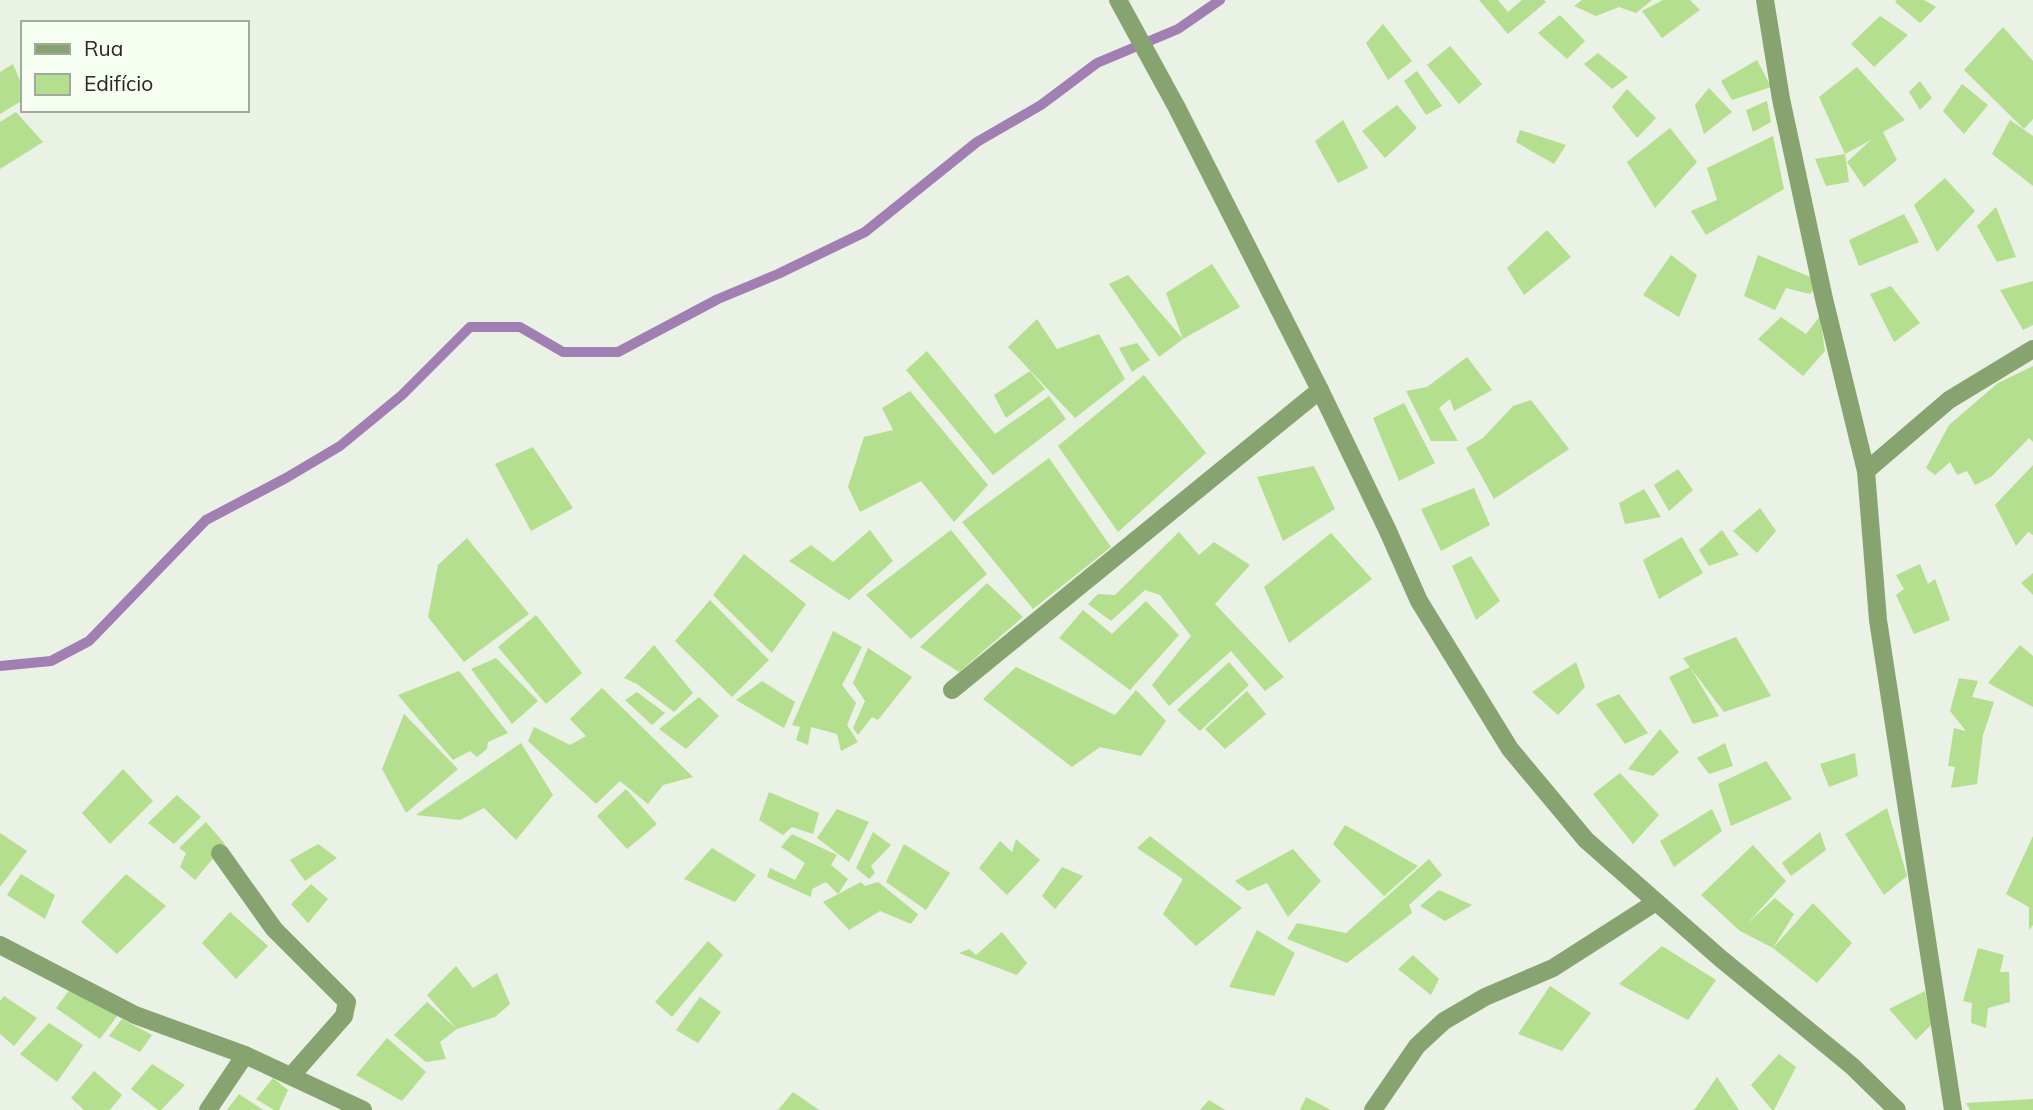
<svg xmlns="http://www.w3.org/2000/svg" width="2033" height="1110" viewBox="0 0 2033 1110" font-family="Mulish,sans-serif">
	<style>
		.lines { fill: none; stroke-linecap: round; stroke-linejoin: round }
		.stream { stroke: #a27fb2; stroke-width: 10 }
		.building { fill: #b3df8e }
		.street { stroke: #87a370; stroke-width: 18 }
	</style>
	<rect width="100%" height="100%" fill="#eaf1e5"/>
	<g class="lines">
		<polyline class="stream" points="0,666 51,661 89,641 206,520 286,478 340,446 402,395 470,327 520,327 563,352 618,352 718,299 778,274 865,232 977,142 1041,105 1097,63 1178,29 1220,0"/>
	</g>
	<g class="building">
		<polygon points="1479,0 1498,0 1508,12 1522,0 1544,0 1546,2 1508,34"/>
		<polygon points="1582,0 1652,0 1636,13 1619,7 1596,16 1574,6"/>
		<polygon points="1663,0 1690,0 1700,10 1662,38 1642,11"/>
		<polygon points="1897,0 1924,0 1936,7 1920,23 1895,2"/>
		<polygon points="1560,15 1585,41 1567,59 1538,33"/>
		<polygon points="1880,16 1908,35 1874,67 1851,44"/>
		<polygon points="1383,24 1412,61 1388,80 1366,43"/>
		<polygon points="2003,27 2033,61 2033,119 2024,129 1964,70"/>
		<polygon points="1450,46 1482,84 1459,104 1427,65"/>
		<polygon points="1598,53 1628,77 1612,89 1584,64"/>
		<polygon points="1757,60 1771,87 1732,100 1721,81"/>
		<polygon points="13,64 23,88 23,100 0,114 0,72"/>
		<polygon points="1857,67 1905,120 1883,132 1897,160 1864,187 1847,162 1871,140 1845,154 1819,97"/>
		<polygon points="1417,71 1442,106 1426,115 1404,81"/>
		<polygon points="1920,81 1932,98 1920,110 1909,92"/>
		<polygon points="1962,84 1988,105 1964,134 1943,111"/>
		<polygon points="1709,88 1732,112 1704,134 1695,105"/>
		<polygon points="1627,89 1656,118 1637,138 1612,107"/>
		<polygon points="1767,101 1771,122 1753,132 1746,110"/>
		<polygon points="1397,105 1417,128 1385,158 1362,131"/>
		<polygon points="16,112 43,142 0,169 0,122"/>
		<polygon points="1343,120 1368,168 1338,183 1315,141"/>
		<polygon points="2010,120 2033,136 2033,186 1992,154"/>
		<polygon points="1670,128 1697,162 1655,208 1627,162"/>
		<polygon points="1520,130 1566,145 1554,164 1516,142"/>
		<polygon points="1773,136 1784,189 1706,235 1691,211 1717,200 1707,168"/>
		<polygon points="1845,154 1849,182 1826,186 1815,159"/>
		<polygon points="1945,178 1975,211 1937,252 1914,205"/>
		<polygon points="1996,207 2016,257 1997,262 1977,226"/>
		<polygon points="1904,214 1919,242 1859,266 1849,240"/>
		<polygon points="1547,230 1571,257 1524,295 1507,268"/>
		<polygon points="1671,255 1697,275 1679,317 1643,295"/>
		<polygon points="1758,255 1820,281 1810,294 1786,288 1775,310 1744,296"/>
		<polygon points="1212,264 1240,307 1183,339 1166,293"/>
		<polygon points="1128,275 1183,339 1159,357 1109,284"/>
		<polygon points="2033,281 2033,325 2023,330 2000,290"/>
		<polygon points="1891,286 1920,323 1894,342 1870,294"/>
		<polygon points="1820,316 1825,351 1803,376 1758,339 1781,317 1806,334"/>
		<polygon points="1037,319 1057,349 1099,334 1125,379 1075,418 1008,347"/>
		<polygon points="1137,343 1150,360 1132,372 1119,348"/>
		<polygon points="927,351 995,434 1049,396 1066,419 993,475 906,370"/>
		<polygon points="1467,357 1492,390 1454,411 1450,399 1439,408 1458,441 1431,441 1406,391 1427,387"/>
		<polygon points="2033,366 2033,442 2029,438 1991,477 1975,485 1967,471 1957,475 1950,462 1935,475 1926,468 1949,425 1998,383"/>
		<polygon points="1030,371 1045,389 1006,418 994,395"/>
		<polygon points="1144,375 1206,453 1118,532 1058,446"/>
		<polygon points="910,391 988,485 954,522 921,481 860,512 848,487 864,437 893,430 882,408"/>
		<polygon points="1531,400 1569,449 1494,499 1466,448 1483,438 1513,406"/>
		<polygon points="1404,403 1435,463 1399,481 1373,418"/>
		<polygon points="533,447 573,508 531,531 495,464"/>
		<polygon points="1049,458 1111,547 1033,609 962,522"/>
		<polygon points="2033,465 2033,535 2028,532 2016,546 1995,505"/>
		<polygon points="1314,466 1335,509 1283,541 1257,477"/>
		<polygon points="1678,469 1693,490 1669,511 1654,485"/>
		<polygon points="1474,488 1490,525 1441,551 1421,509"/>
		<polygon points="1644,489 1661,517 1625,524 1619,503"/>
		<polygon points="1760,508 1776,531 1757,553 1733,531"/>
		<polygon points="870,530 893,561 849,600 789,561 811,545 833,562"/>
		<polygon points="951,530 987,574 911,639 866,595"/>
		<polygon points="1722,530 1739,555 1709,566 1699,550"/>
		<polygon points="1179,532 1199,555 1214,542 1250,565 1215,604 1284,677 1265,691 1231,651 1169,706 1152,685 1191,636 1160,595 1145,590 1111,621 1088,604 1098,594 1115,595"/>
		<polygon points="1331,533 1372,579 1289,643 1264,587"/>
		<polygon points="1682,537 1703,573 1659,599 1643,560"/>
		<polygon points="467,538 529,614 464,662 428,617 438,565"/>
		<polygon points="744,554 806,604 772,653 713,595"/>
		<polygon points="1471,556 1500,601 1476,620 1452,566"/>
		<polygon points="1920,564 1928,584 1935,579 1950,620 1914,634 1896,595 1904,589 1896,575"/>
		<polygon points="2033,573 2033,595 2021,583"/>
		<polygon points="987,583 1023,617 959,672 920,647"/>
		<polygon points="710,600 769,660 732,697 675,641"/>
		<polygon points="1146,601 1179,635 1130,690 1059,638 1083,610 1112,634"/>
		<polygon points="536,615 582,673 546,704 498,647"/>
		<polygon points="833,631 862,647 842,685 856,703 847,725 858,742 841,751 837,734 811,727 808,745 796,740 800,727 792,725"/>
		<polygon points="1736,637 1771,696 1724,712 1683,658"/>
		<polygon points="654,645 693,693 674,712 637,684 624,678"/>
		<polygon points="2020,645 2033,656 2033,707 1988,683"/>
		<polygon points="868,648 912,677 878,720 872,717 858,735 853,728 865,701 853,683"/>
		<polygon points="496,658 538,701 512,724 471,669"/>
		<polygon points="1229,662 1249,685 1200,731 1177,710"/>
		<polygon points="1576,662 1585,687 1558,715 1532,692"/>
		<polygon points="1016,667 1115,715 1136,690 1166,721 1141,756 1100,747 1072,767 983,699"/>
		<polygon points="1690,667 1719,716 1693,724 1669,677"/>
		<polygon points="459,671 508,733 488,742 487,749 477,757 470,751 453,760 398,695"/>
		<polygon points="1959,678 1978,681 1972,697 1994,702 1983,735 1977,784 1951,788 1955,767 1948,766 1954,728 1966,731 1950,711"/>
		<polygon points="762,681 795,702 784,728 736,700"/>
		<polygon points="602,688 693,777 663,785 648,804 620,781 596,804 528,741 534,727 570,745 586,736 570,719"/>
		<polygon points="1247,691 1266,714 1225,749 1205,729"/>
		<polygon points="637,692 665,713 652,725 625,700"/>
		<polygon points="1619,694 1648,733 1625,744 1596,704"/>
		<polygon points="699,697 719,716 686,749 659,729"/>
		<polygon points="404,714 458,769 406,813 382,769"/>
		<polygon points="1660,729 1679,752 1653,776 1628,769"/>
		<polygon points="521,743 553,795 516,840 484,808 460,820 416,815"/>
		<polygon points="1725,743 1733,766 1709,774 1697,758"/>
		<polygon points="1855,753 1858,776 1829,787 1820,764"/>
		<polygon points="1766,761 1792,799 1731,826 1718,784"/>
		<polygon points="123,769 153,801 110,844 82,813"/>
		<polygon points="1620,773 1659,815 1633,844 1593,794"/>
		<polygon points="626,789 657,824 627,849 597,816"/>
		<polygon points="769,792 819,813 813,834 792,827 783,835 759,820"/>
		<polygon points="177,795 201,817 174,844 148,823"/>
		<polygon points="1887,808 1907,876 1884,895 1845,834"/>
		<polygon points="837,809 869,822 849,862 817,838"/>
		<polygon points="1712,809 1722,831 1674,867 1660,841"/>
		<polygon points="206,822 225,844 195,880 180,867 186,853 179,848"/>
		<polygon points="1345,825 1418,866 1384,896 1333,844"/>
		<polygon points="873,832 891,845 871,866 875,873 869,879 856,868"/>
		<polygon points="1820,832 1826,850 1791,876 1782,863"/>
		<polygon points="0,833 27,851 0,887"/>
		<polygon points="792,834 837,855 831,865 848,879 838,894 826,882 812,889 811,897 767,877 770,868 795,880 805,863 781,847"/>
		<polygon points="1150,836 1242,908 1196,946 1163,914 1183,879 1137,848"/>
		<polygon points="2033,836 2033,925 2029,930 2029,907 2006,894"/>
		<polygon points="1016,839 1040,860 1007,895 979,868 1000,841 1012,852"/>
		<polygon points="318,844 337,858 305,881 290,860"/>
		<polygon points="904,844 950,873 926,910 886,882"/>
		<polygon points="1753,845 1786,881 1747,924 1775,898 1794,914 1773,948 1740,931 1701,895"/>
		<polygon points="712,848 756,875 735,902 684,879"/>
		<polygon points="1293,849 1321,881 1288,917 1267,883 1248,891 1235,881"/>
		<polygon points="1429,859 1442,875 1409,905 1412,913 1347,963 1287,939 1297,923 1346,933"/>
		<polygon points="1062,867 1083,876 1055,909 1042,896"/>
		<polygon points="21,874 55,895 45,919 7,895"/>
		<polygon points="126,874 166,906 117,954 81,922"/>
		<polygon points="861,882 865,886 878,882 918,914 911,924 880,911 849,930 823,902"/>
		<polygon points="311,884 328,899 308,923 291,904"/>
		<polygon points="1439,890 1472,905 1445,921 1420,906"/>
		<polygon points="1813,903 1852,943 1817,983 1773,948"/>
		<polygon points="230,912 268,946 236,979 202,943"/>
		<polygon points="1257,930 1295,953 1274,996 1229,987"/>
		<polygon points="1002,932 1027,963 1017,975 959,953 969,949 976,955"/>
		<polygon points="708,941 723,955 672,1017 655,1002"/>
		<polygon points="1662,946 1716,980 1688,1020 1619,984"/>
		<polygon points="1978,948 2004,955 2000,972 2009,972 2010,1002 1988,1008 1986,1028 1971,1023 1972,1003 1963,1001"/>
		<polygon points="1413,955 1439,979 1431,995 1398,969"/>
		<polygon points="456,966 473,988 497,973 510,1004 495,1017 457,1029 427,995"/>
		<polygon points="1550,986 1591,1013 1562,1051 1518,1034"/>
		<polygon points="71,988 118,1015 100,1039 56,1008"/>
		<polygon points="1925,991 1932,1024 1916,1040 1889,1009"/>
		<polygon points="4,996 37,1018 14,1046 0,1034 0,1001"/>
		<polygon points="700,997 721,1012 698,1043 676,1030"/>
		<polygon points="427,1002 457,1029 440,1042 446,1059 426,1062 394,1035"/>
		<polygon points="122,1019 152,1035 140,1052 109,1036"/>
		<polygon points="49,1023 83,1045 57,1082 20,1054"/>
		<polygon points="387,1038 426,1072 402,1101 356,1075"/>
		<polygon points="1779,1054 1796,1067 1774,1110 1772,1110 1751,1085"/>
		<polygon points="152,1064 185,1085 161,1110 158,1110 131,1089"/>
		<polygon points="94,1071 122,1095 110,1110 84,1110 71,1098"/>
		<polygon points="1717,1077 1739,1110 1694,1110"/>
		<polygon points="273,1078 288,1090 279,1110 274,1110 256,1099"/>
		<polygon points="793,1092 819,1110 778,1110"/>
		<polygon points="239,1094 263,1110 227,1110"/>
		<polygon points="1306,1097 1331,1110 1300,1110"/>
		<polygon points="2033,1099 2033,1110 1970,1110 1966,1103"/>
		<polygon points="1209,1100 1225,1110 1200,1110"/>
	</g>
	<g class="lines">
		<g class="street">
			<polyline points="1118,0 1176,106 1320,390 1387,529 1419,601 1510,749 1586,840 1720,958 1852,1066 1897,1110"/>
			<polyline points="1765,0 1781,99 1824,299 1866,471 1878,620 1953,1110"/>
			<polyline points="1866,471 1949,400 2033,349"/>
			<polyline points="952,690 1320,390"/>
			<polyline points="220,853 274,929 347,1002 344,1016 292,1075"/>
			<polyline points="0,945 135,1015 245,1055 363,1110"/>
			<polyline points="208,1110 245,1055"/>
			<polyline points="1373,1110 1417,1046 1444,1021 1485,997 1553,968 1656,902"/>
		</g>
	</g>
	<rect x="21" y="21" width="228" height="91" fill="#f7fef2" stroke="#a4a9a0" stroke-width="2"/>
	<rect x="35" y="44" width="35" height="10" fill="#87a370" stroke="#a4a9a0" stroke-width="2"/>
	<text x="84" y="56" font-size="21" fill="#272a25">Rua</text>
	<rect x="35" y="74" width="35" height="21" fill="#b3df8e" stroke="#a4a9a0" stroke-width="2"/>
	<text x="84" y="91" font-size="21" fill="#272a25">Edifício</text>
</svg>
